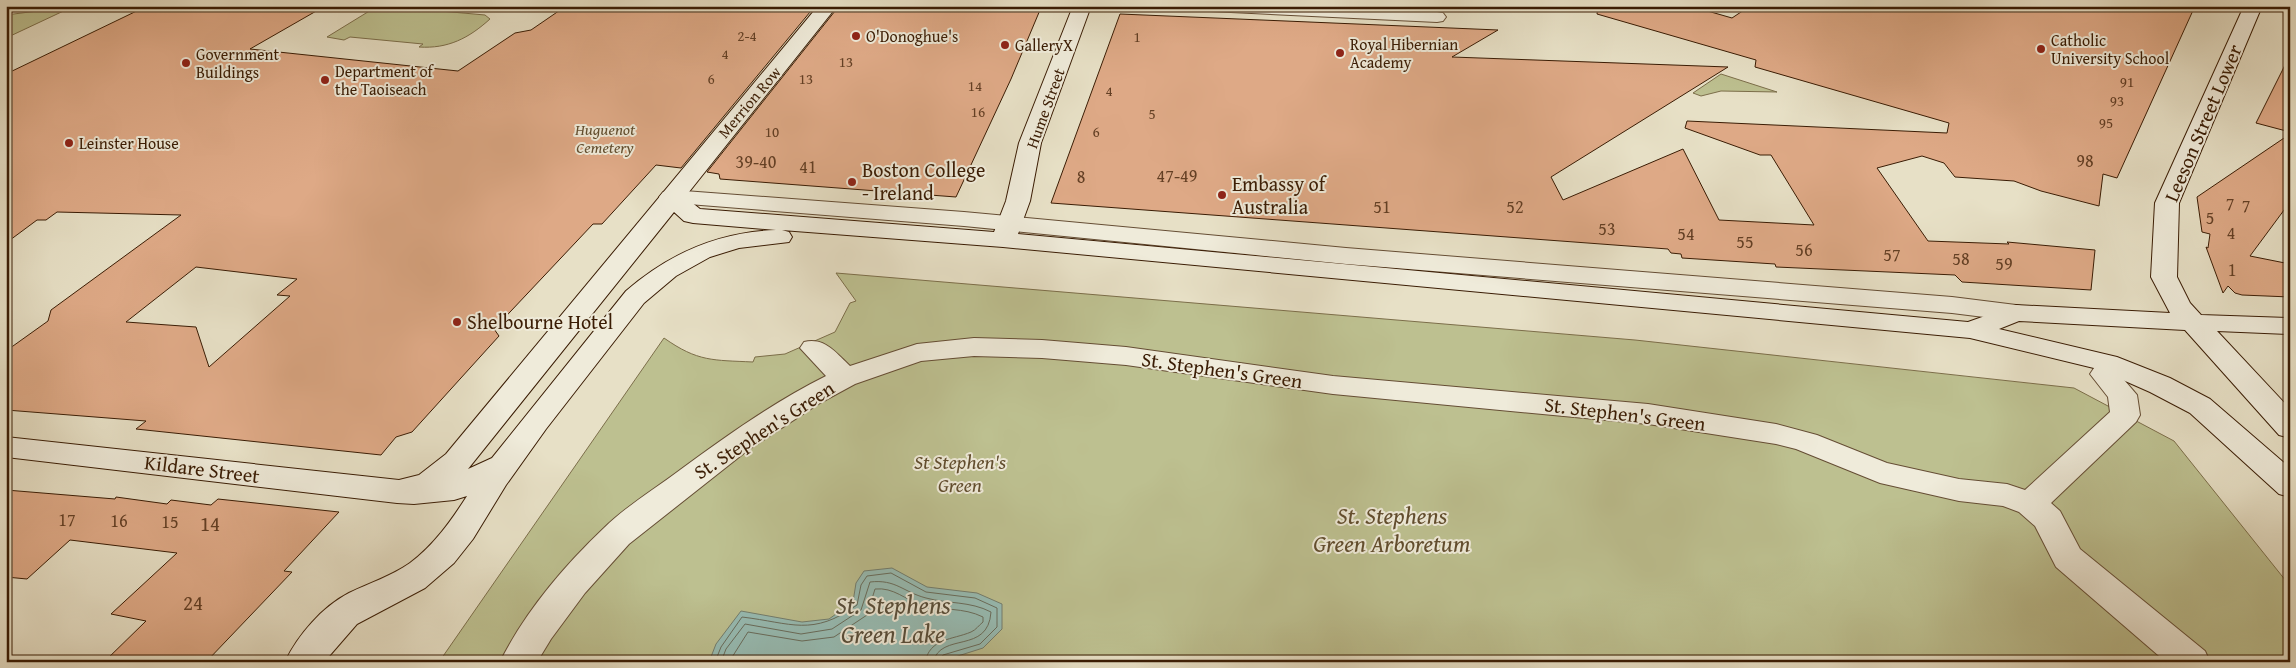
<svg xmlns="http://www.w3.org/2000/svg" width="2296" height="668" viewBox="0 0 2296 668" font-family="'Gentium Book Plus',serif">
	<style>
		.green { fill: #bdc090; stroke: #7c6e4a }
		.water { fill: #97bdb5; stroke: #727d6e }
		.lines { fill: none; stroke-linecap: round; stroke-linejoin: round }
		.shore { stroke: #686c5c; stroke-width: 1 }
		.building { fill: #dea986; stroke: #3a1c04; fill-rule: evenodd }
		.street-casing { stroke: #654d34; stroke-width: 2 }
		.secondary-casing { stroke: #3a1c04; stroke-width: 2 }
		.street { fill: #efebda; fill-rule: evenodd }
		.secondary { fill: #efebda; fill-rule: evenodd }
		.poi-dot { fill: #8f2418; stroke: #efebda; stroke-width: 2 }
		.labels { text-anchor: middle; stroke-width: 4; stroke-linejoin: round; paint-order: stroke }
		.far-number-label { font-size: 15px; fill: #633f24 }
		.far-poi-label { font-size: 16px; fill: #3a1c04; stroke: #efebda; text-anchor: start }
		.far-street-label { font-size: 16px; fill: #3a1c04; stroke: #efebda }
		.far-park-label { font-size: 16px; font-style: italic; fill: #614d2e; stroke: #efebda }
		.number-label { font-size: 18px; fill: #633f24 }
		.street-label { font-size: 20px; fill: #3a1c04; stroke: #efebda }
		.poi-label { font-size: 20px; fill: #3a1c04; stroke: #efebda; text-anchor: start }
		.park-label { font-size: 20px; font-style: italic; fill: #614d2e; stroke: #efebda }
		.near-number-label { font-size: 21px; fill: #633f24 }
		.near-park-label { font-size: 24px; font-style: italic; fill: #614d2e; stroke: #efebda }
		.near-water-label { font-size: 25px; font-style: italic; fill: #564c39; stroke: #efebda }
	</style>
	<rect width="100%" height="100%" fill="#e7e0c6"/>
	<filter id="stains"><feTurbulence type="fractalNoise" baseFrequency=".004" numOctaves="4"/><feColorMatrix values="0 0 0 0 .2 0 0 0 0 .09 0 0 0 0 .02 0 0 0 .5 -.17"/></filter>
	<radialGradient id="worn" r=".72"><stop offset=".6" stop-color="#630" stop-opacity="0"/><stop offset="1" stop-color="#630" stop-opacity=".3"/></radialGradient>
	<g class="green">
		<path d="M385,6l100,9 5,4c-21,19 -42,30 -71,28l4,-3 -73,-7 -6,3 -17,-3 44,-27z"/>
		<polygon points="68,7 72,7 6,38 6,15"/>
		<polygon points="1721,74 1777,92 1721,91 1701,96 1693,93"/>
		<path d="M836,273l799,67 439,48 100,53 116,145v76h-1851l225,-324c34,24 49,22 89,24l2,-5 30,-3 50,-22 15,-29 6,-2z"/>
	</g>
	<polygon class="water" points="892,568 927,587 977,593 1002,604 1002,629 983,648 939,662 709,662 716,644 741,611 802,622 829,619 853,602 856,583 864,571"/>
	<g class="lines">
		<g class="shore">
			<path d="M715,662l6,-15 21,-30c50,6 70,20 115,-12l4,-20 6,-9 24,-3 35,19 49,6 22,10v19l-17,17 -37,11 -4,7"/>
			<path d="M721,662l5,-13 19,-25 56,10 31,-5 29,-19 9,-28c26,-3 33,10 56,16 22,6 44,3 65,14 -3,43 -50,19 -58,50"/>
			<path d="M729,662l19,-30 54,9 32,-4 33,-22 8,-26c19,-2 30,11 47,16 21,6 41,2 61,12v5c-4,3 -7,8 -12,10 -19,8 -41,6 -46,30"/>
		</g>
	</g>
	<g class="building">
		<path d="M147,6h178l-75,43 208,22 57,-38 16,-3 35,-24h249l-134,162 -25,-3 -54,59h-9l-99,105 5,7 -87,96 -16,5 -15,18 -245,-26 10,-8 -140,-11v-59l42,-30 3,-11 130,-95 -124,-3 -11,8h-9l-31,23v-169zM196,267l101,12 -20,16 13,1 -81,71 -13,-40 -70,-5z"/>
		<polygon points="839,6 953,6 1040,10 1011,79 956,197 720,179 719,174 707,172"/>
		<polygon points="1598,6 1690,6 1732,18 1750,6 2195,6 2117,178 2103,174 2099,206 2041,191 2014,181 1955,177 1944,163 1922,156 1877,168 1928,241 2009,244 2007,242 2095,250 2091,290 1962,282 1955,275 1776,267 1775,264 1682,258 1681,254 1671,253 1668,249 1051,203 1120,14 1498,30 1452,57 1728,67 1551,177 1563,200 1683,149 1719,220 1814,225 1771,155 1760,155 1685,128 1687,121 1947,133 1949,123 1755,67 1756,60 1597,14"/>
		<polygon points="2290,55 2290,132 2256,123"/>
		<polygon points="2290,134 2290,202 2250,256 2290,264 2290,297 2242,295 2235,293 2228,286 2223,293 2206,247 2208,248 2210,234 2202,232 2197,197"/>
		<polygon points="6,490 115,499 116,497 167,504 171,500 211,505 218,499 339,512 284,571 292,572 206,662 104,662 146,621 111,614 177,553 70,540 27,579 6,577"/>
	</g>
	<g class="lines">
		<defs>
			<g id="street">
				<polygon points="1201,6 1327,6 1437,12 1443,13 1446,17 1443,21 1437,22 1210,11 1204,10"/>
				<polygon points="671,190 964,212 1346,248 1952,297 2016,305 2026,307 2029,313 2026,319 2016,321 1952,313 1346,264 964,226 663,202 659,197 663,192"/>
				<path d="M974,338l68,2 84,7 207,29 315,28 128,20 41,11 70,28 72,16 48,5 18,6 85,-78 -2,-15 -18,-23 4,-6 10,-3 10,3 23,27 3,20 -4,7 -85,81 9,8 20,38 125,102 5,11h-44l-110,-95 -21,-41 -16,-14 -16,-6 -44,-5 -79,-18 -84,-34 -20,-5 -128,-20 -315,-30 -207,-29 -84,-7 -68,-2 -53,5 -66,23 -35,19 -72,47 -119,94 -44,49 -34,46 -14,23h-37c25,-50 64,-96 104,-134 22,-22 51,-39 76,-58 46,-34 94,-68 146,-94l-26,-28 4,-6c21,-5 32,11 46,24l67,-22z"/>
			</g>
			<path id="secondary" d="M818,6h19l-152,191 15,12 294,23 12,-31 13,-58 54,-137h18l-50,137 -11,58 -12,33 950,88 48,-17 154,8 -19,-36 4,-74 89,-197h18l-83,197 -2,74 13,26 11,12 89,3v16l-73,-3 73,78v29l-11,-3 -94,-105 -166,-9 -20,8 118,28 53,21 40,21 80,69v29l-11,-3 -89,-81 -40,-21 -52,-23 -128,-31 -967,-91 -221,-17 7,2 3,5 -3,5 -50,6 -29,9 -34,19 -32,27 -98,126 -40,56 -33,54 -19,24 -29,25 -68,36 -33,38h-39c13,-27 37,-55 64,-69 20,-10 43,-17 61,-30 24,-18 41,-42 57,-67l-13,4 -40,4 -17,-1 -391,-46v-20l393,43 20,-5 27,-21zM674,212l10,9 9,2 83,7c-58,2 -106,23 -150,61l-134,167 -24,11z"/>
		</defs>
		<use href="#street" class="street-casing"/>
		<use href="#secondary" class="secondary-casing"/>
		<use href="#street" class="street"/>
		<use href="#secondary" class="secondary"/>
	</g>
	<g class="poi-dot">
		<circle cx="856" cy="36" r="5"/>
		<circle cx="1005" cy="45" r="5"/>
		<circle cx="2041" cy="49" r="5"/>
		<circle cx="1340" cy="53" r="5"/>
		<circle cx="186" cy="63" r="5"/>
		<circle cx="325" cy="80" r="5"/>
		<circle cx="69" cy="143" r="5"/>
		<circle cx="852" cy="182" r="5"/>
		<circle cx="1222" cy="195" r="5"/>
		<circle cx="457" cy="322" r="5"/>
	</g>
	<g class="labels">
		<g class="far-number-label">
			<text x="747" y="41">2-4</text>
			<text x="1137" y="42">1</text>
			<text x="725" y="59">4</text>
			<text x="846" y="67">13</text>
			<text x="711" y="84">6</text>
			<text x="806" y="84">13</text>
			<text x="2127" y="87">91</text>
			<text x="975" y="91">14</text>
			<text x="1109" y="96">4</text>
			<text x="2117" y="106">93</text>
			<text x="978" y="117">16</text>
			<text x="1152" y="119">5</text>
			<text x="2106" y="128">95</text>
			<text x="772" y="137">10</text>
			<text x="1096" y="137">6</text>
		</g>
		<g class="far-poi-label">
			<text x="866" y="42">O'Donoghue's</text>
			<text x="2051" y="46">Catholic<tspan x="2051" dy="18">University School</tspan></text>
			<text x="1350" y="50">Royal Hibernian<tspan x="1350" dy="18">Academy</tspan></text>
			<text x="1015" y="51">GalleryX</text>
			<text x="196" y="60">Government<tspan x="196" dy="18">Buildings</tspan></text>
			<text x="335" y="77">Department of<tspan x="335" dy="18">the Taoiseach</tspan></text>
			<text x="79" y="149">Leinster House</text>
		</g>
		<g class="far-street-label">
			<text transform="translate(749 102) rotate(-50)" y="6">Merrion Row</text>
			<text transform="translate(1045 108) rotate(-70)" y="6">Hume Street</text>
		</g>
		<g class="far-park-label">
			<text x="605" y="135">Huguenot<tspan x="605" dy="18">Cemetery</tspan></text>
		</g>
		<g class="number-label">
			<text x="2085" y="167">98</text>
			<text x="756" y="168">39-40</text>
			<text x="808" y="173">41</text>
			<text x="1177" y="182">47-49</text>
			<text x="1081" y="183">8</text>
			<text x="2230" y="210">7</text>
			<text x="2246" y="212">7</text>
			<text x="1382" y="213">51</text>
			<text x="1515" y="213">52</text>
			<text x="2210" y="224">5</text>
			<text x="1607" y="235">53</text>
			<text x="2231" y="239">4</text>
			<text x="1686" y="240">54</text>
			<text x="1745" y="248">55</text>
			<text x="1804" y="256">56</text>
			<text x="1892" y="261">57</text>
			<text x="1961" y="265">58</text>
			<text x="2004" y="270">59</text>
			<text x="2232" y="276">1</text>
			<text x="67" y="526">17</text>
			<text x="119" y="527">16</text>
			<text x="170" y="528">15</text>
		</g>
		<g class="street-label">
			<text transform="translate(2203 123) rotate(-67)" y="7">Leeson Street Lower</text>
			<text transform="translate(1222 370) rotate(8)" y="7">St. Stephen's Green</text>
			<text transform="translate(1625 414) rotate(7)" y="7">St. Stephen's Green</text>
			<text transform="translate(764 430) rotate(-33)" y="7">St. Stephen's Green</text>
			<text transform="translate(202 469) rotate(7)" y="7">Kildare Street</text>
		</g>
		<g class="poi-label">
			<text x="862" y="177">Boston College<tspan x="862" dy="23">- Ireland</tspan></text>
			<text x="1232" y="191">Embassy of<tspan x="1232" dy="23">Australia</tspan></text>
			<text x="467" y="329">Shelbourne Hotel</text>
		</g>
		<g class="park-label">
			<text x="960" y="469">St Stephen's<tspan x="960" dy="23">Green</tspan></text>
		</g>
		<g class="near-number-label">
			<text x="210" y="531">14</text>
			<text x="193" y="610">24</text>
		</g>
		<g class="near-park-label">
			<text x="1392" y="524">St. Stephens<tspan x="1392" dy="28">Green Arboretum</tspan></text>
		</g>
		<g class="near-water-label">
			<text x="893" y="614">St. Stephens<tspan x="893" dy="29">Green Lake</tspan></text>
		</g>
	</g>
	<rect width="2296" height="668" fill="none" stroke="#e7e0c6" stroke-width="25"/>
	<rect x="8" y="8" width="2281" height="653" fill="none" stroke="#3a1c04" stroke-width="2.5"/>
	<rect x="12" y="12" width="2271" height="643" fill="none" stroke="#3a1c04"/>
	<rect width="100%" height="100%" filter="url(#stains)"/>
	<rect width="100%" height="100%" fill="url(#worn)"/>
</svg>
